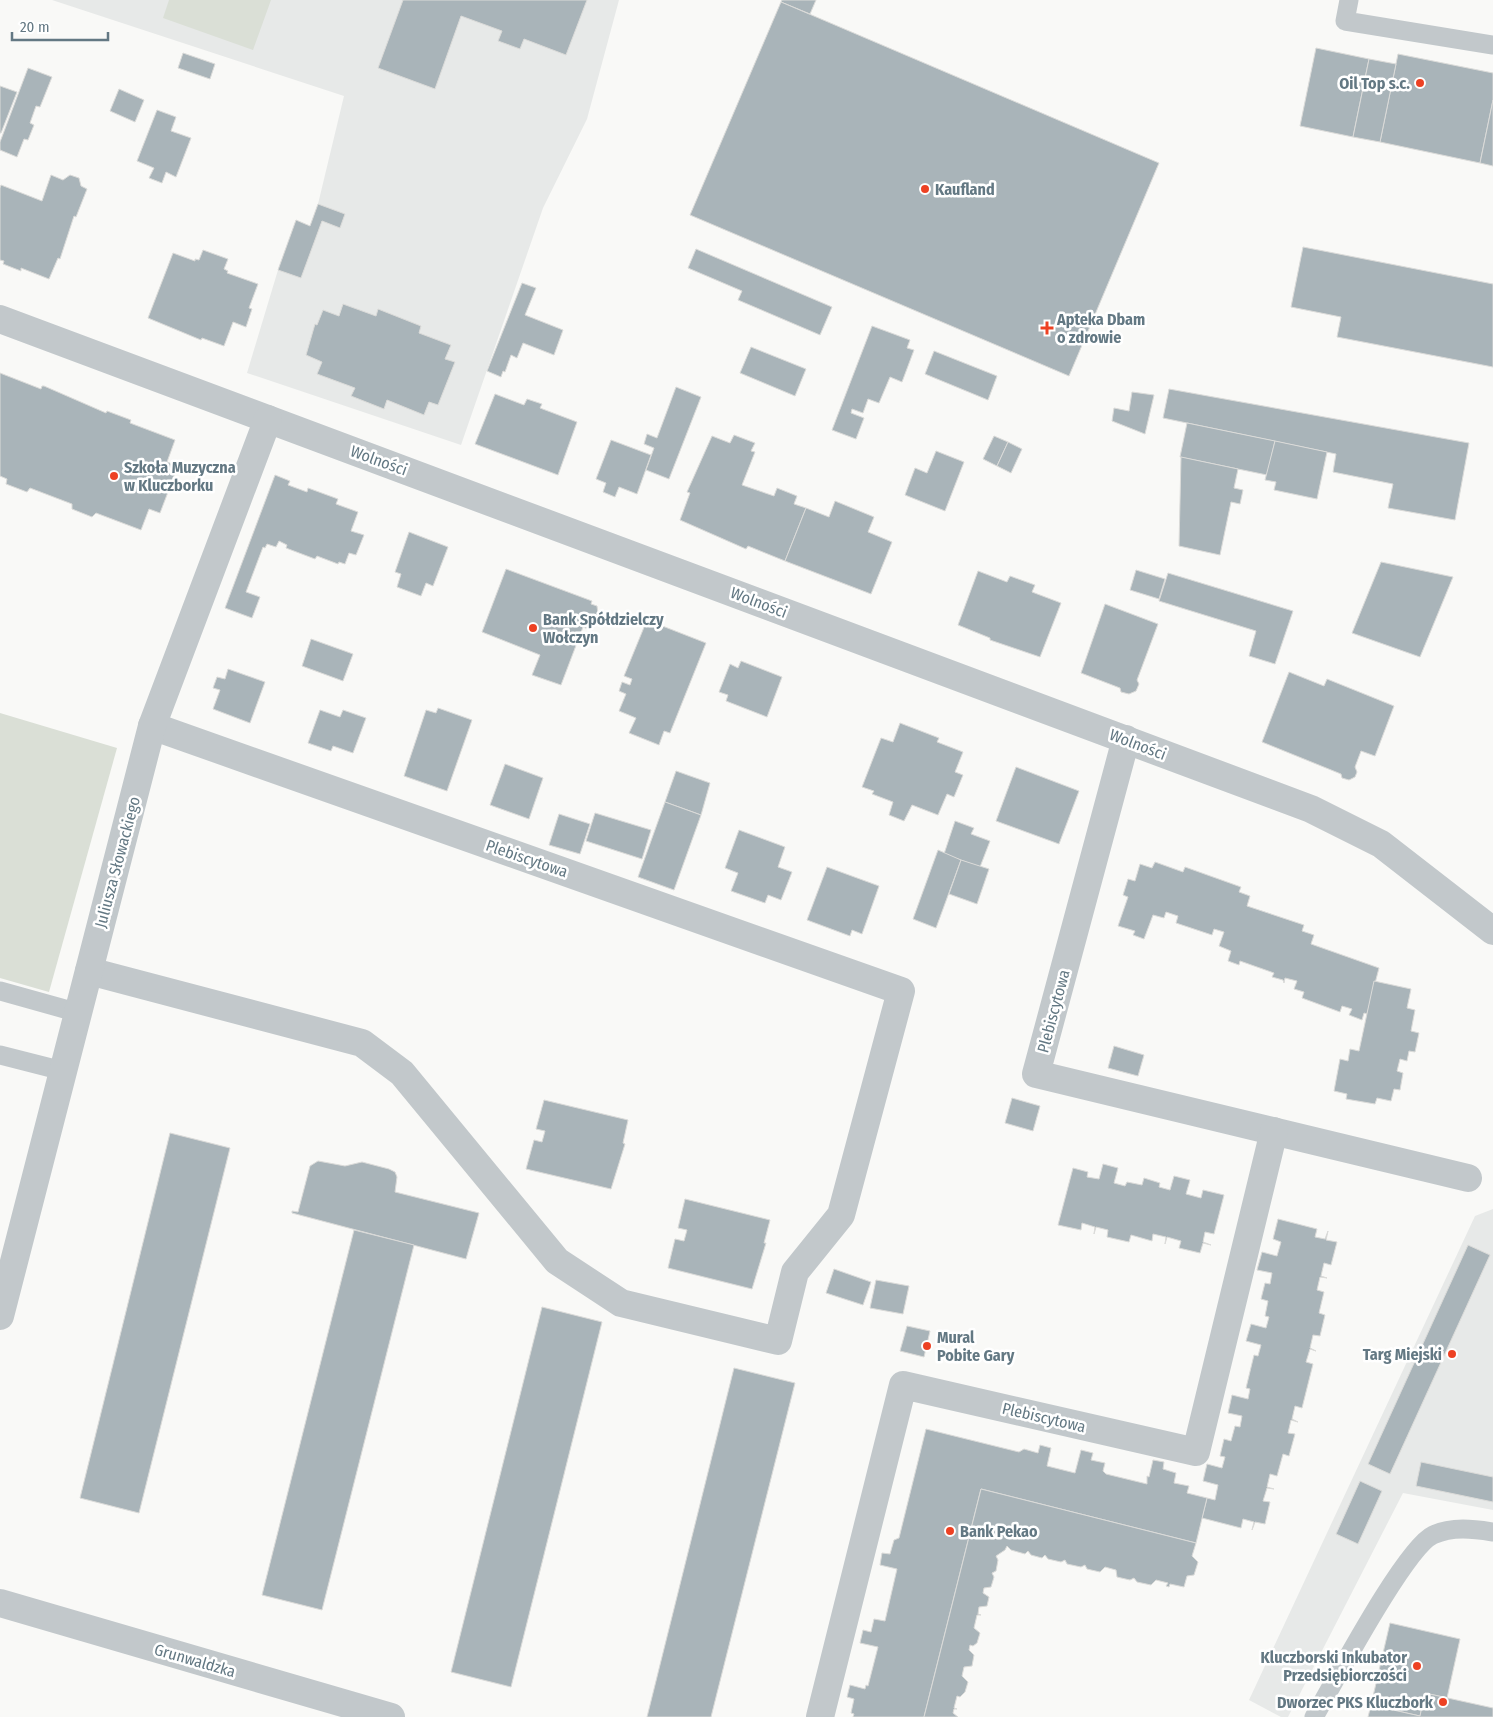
<svg xmlns="http://www.w3.org/2000/svg" width="1493" height="1717" viewBox="0 0 1493 1717" font-family="'Fira Sans Condensed',sans-serif">
	<style>
		.built { fill: #e7e9e8 }
		.green { fill: #dadfd6 }
		.building { fill: #a9b4b9; stroke: #dbdbd9 }
		.lines { fill: none; stroke-linecap: round; stroke-linejoin: round }
		.lane { stroke: #c2c8cb; stroke-width: 19 }
		.street { stroke: #c2c8cb; stroke-width: 28 }
		.poi-dot { fill: #ed4123; stroke: #fff; stroke-width: 2 }
		.labels { text-anchor: middle; stroke-width: 5; stroke-linejoin: round; paint-order: stroke }
		.poi-label { font-size: 16px; font-weight: bold; fill: #637883; stroke: #fff; text-anchor: start }
		.street-label { font-size: 16px; fill: #637883; stroke: #fff }
	</style>
	<rect width="100%" height="100%" fill="#f9f9f7"/>
	<g class="built">
		<polygon points="52,0 619,0 587,119 543,208 461,445 247,373 278,270 301,278 322,221 340,228 345,214 318,204 344,96"/>
		<polygon points="1493,1209 1493,1510 1403,1493 1288,1717 1281,1717 1249,1700 1475,1216"/>
	</g>
	<g class="green">
		<polygon points="169,0 271,0 253,50 163,18"/>
		<polygon points="0,713 117,748 49,992 0,978"/>
	</g>
	<g class="building">
		<polygon points="403,0 587,0 566,55 524,39 520,49 498,41 502,31 461,16 435,89 378,68"/>
		<polygon points="782,0 816,0 810,14 781,2"/>
		<polygon points="781,2 1159,163 1069,376 690,215"/>
		<polygon points="1316,48 1369,59 1353,137 1300,126"/>
		<polygon points="183,53 215,64 210,79 178,68"/>
		<polygon points="1398,54 1493,73 1493,100 1480,163 1380,142"/>
		<polygon points="1369,59 1396,64 1380,142 1353,137"/>
		<polygon points="28,68 52,77 40,107 36,106 30,123 34,125 28,140 24,139 17,157 0,150 0,142"/>
		<polygon points="0,86 17,92 1,133 0,133"/>
		<polygon points="119,89 144,100 135,122 110,111"/>
		<polygon points="1493,100 1493,166 1480,163"/>
		<polygon points="157,110 176,117 171,131 191,138 176,177 166,172 162,183 149,178 154,168 137,161"/>
		<polygon points="51,175 63,180 70,175 79,178 81,186 87,189 76,217 74,216 60,259 58,258 49,279 21,268 21,271 3,264 4,261 0,260 0,188 1,185 42,201"/>
		<polygon points="318,204 345,214 340,228 322,221 301,278 278,270 296,220 310,226"/>
		<polygon points="1303,247 1493,284 1493,367 1337,337 1341,317 1291,307"/>
		<polygon points="696,249 832,307 820,335 738,300 742,291 688,268"/>
		<polygon points="203,250 228,259 224,269 228,271 227,273 258,284 249,308 252,309 246,327 233,322 224,346 202,338 201,340 148,318 173,253 195,261 195,259 199,260"/>
		<polygon points="522,283 536,288 525,315 563,330 554,355 523,343 517,358 511,355 505,372 503,371 501,377 487,371"/>
		<polygon points="343,304 376,316 378,309 421,326 419,333 451,345 445,359 455,362 438,405 429,402 424,415 387,400 384,409 351,396 355,388 317,374 322,362 306,355 315,324 317,325 323,310 339,316"/>
		<polygon points="872,326 910,340 907,348 914,350 902,382 890,377 879,403 868,399 863,413 852,409 851,413 864,418 856,439 832,430"/>
		<polygon points="751,347 806,369 795,396 740,373"/>
		<polygon points="934,351 997,376 988,400 925,374"/>
		<polygon points="0,373 41,389 42,386 44,386 106,413 107,411 131,420 130,423 175,440 167,462 178,466 160,513 149,509 141,530 96,513 92,517 72,509 72,504 30,488 27,492 6,484 7,479 0,476"/>
		<polygon points="676,387 701,397 669,479 646,470 654,448 644,444 647,434 657,438"/>
		<polygon points="1169,389 1469,443 1455,520 1388,508 1393,484 1333,472 1336,454 1163,418"/>
		<polygon points="1132,392 1154,395 1145,434 1112,421 1114,408 1129,411"/>
		<polygon points="495,394 524,405 527,399 542,404 540,408 577,422 558,475 475,444"/>
		<polygon points="1187,423 1275,441 1267,475 1180,457"/>
		<polygon points="734,435 755,443 751,451 755,452 742,485 774,496 777,488 797,496 794,504 806,508 785,561 748,546 746,549 680,520 690,493 687,492 712,436 730,443"/>
		<polygon points="994,436 1008,442 997,466 983,459"/>
		<polygon points="611,440 651,455 637,494 619,487 615,497 603,492 606,483 596,479"/>
		<polygon points="1275,441 1327,452 1317,499 1274,490 1276,482 1265,480"/>
		<polygon points="1008,442 1022,449 1011,473 997,466"/>
		<polygon points="936,451 964,462 945,511 905,495 915,468 927,473"/>
		<polygon points="1181,457 1238,469 1234,488 1243,490 1240,504 1231,502 1220,555 1179,546"/>
		<polygon points="275,475 290,481 288,485 307,492 308,488 338,499 336,504 358,512 351,531 364,535 356,555 349,553 345,564 339,562 338,564 317,556 315,559 286,548 287,545 279,541 276,547 267,544 265,548 263,547 246,592 260,597 252,618 225,608"/>
		<polygon points="835,501 874,517 868,532 892,542 871,594 785,561 806,508 829,517"/>
		<polygon points="409,532 448,547 433,586 426,583 421,596 397,587 401,574 395,572"/>
		<polygon points="1381,562 1453,577 1420,657 1352,633"/>
		<polygon points="506,569 592,601 591,604 597,606 598,614 594,624 588,629 583,627 561,685 532,675 540,655 482,632"/>
		<polygon points="1136,570 1165,579 1159,599 1130,590"/>
		<polygon points="978,571 1007,582 1010,576 1035,585 1032,592 1061,603 1040,657 990,640 990,638 958,625"/>
		<polygon points="1168,573 1293,611 1275,664 1249,656 1256,631 1159,601"/>
		<polygon points="1105,604 1158,624 1137,680 1139,684 1136,691 1129,694 1121,692 1120,688 1081,673"/>
		<polygon points="647,620 706,643 670,733 664,731 659,745 629,733 636,718 619,711 626,694 619,691 622,682 630,685 632,679 624,676"/>
		<polygon points="311,639 353,654 343,681 302,666"/>
		<polygon points="741,661 782,677 767,717 726,701 728,695 719,692 730,664 738,668"/>
		<polygon points="228,669 265,682 250,723 213,709 220,690 213,688 217,677 225,679"/>
		<polygon points="1289,672 1324,686 1327,679 1394,706 1375,756 1361,751 1355,767 1357,772 1355,777 1349,780 1342,778 1341,774 1262,742"/>
		<polygon points="438,708 472,720 447,791 404,776 426,710 436,713"/>
		<polygon points="320,710 340,717 343,710 366,718 353,753 333,746 331,751 308,743"/>
		<polygon points="900,723 939,738 937,742 963,752 955,772 963,775 954,797 947,794 938,815 912,805 904,821 889,815 893,802 872,794 874,791 862,787 881,738 893,742"/>
		<polygon points="505,764 543,778 529,819 490,805"/>
		<polygon points="1016,767 1079,791 1059,844 996,821"/>
		<polygon points="676,771 710,783 701,815 665,802"/>
		<polygon points="665,802 701,815 674,890 638,877"/>
		<polygon points="595,813 651,830 642,859 586,841"/>
		<polygon points="559,814 590,824 580,854 549,845"/>
		<polygon points="955,821 974,828 971,834 990,841 980,867 944,854"/>
		<polygon points="739,830 785,847 778,867 792,872 781,900 768,895 765,903 731,891 738,873 725,868"/>
		<polygon points="938,850 961,860 936,928 913,919"/>
		<polygon points="961,860 989,869 977,904 949,894"/>
		<polygon points="1155,862 1183,872 1185,867 1241,887 1239,892 1250,896 1247,906 1304,925 1302,931 1314,935 1311,944 1379,968 1367,1014 1364,1013 1362,1020 1349,1015 1352,1009 1342,1006 1340,1012 1302,998 1304,992 1294,989 1297,981 1285,978 1284,983 1283,980 1272,977 1274,973 1240,961 1239,965 1228,961 1231,951 1219,946 1224,932 1214,929 1212,935 1176,923 1178,916 1166,912 1164,918 1153,915 1144,939 1133,935 1135,931 1118,926 1128,897 1123,895 1128,879 1135,881 1140,864 1152,868"/>
		<polygon points="827,867 879,886 862,934 852,930 850,936 807,920"/>
		<polygon points="1374,981 1411,989 1407,1008 1415,1010 1411,1031 1419,1033 1415,1052 1409,1051 1407,1061 1400,1059 1397,1071 1403,1073 1400,1090 1394,1089 1391,1101 1377,1098 1375,1104 1346,1099 1347,1094 1334,1091 1340,1059 1348,1061 1350,1049 1359,1051"/>
		<polygon points="1114,1046 1144,1055 1138,1076 1108,1068"/>
		<polygon points="1012,1098 1040,1106 1033,1131 1005,1123"/>
		<polygon points="544,1100 628,1120 623,1143 625,1144 611,1189 526,1169 534,1140 542,1142 545,1131 536,1129"/>
		<polygon points="170,1133 230,1148 139,1513 80,1498"/>
		<polygon points="318,1161 345,1166 362,1162 389,1169 395,1172 397,1177 395,1192 479,1213 466,1259 292,1213 292,1211 298,1212 310,1166"/>
		<polygon points="1103,1164 1118,1168 1114,1183 1125,1186 1127,1182 1142,1185 1144,1178 1160,1183 1159,1187 1170,1190 1174,1176 1190,1180 1186,1194 1201,1198 1203,1190 1224,1195 1214,1234 1205,1232 1203,1242 1211,1245 1203,1243 1200,1253 1179,1248 1181,1241 1167,1237 1165,1244 1166,1237 1153,1234 1152,1241 1131,1235 1129,1242 1107,1237 1108,1230 1096,1227 1094,1234 1095,1227 1082,1223 1081,1230 1058,1225 1073,1168 1088,1172 1087,1177 1099,1179"/>
		<polygon points="685,1199 770,1220 764,1243 766,1243 752,1289 668,1268 675,1239 684,1241 687,1230 678,1228"/>
		<polygon points="1278,1219 1317,1229 1315,1237 1325,1239 1328,1231 1326,1240 1337,1242 1331,1265 1324,1263 1321,1276 1327,1278 1320,1277 1317,1290 1324,1292 1319,1313 1325,1315 1320,1336 1313,1335 1310,1348 1316,1351 1310,1349 1306,1362 1313,1364 1302,1408 1295,1406 1292,1419 1298,1422 1291,1420 1288,1433 1295,1434 1289,1456 1283,1454 1277,1476 1270,1474 1267,1487 1274,1489 1267,1488 1263,1501 1270,1502 1265,1524 1255,1522 1252,1530 1254,1522 1243,1519 1241,1528 1202,1518 1207,1498 1215,1500 1218,1485 1203,1481 1207,1464 1222,1468 1225,1457 1220,1456 1224,1439 1231,1441 1235,1426 1240,1427 1242,1416 1228,1413 1232,1395 1248,1399 1250,1389 1246,1388 1254,1355 1258,1356 1261,1345 1246,1341 1251,1324 1266,1328 1269,1317 1265,1316 1268,1301 1261,1299 1265,1283 1270,1284 1272,1273 1257,1270 1262,1252 1277,1256 1281,1242 1273,1239"/>
		<polygon points="354,1230 414,1245 322,1610 262,1595"/>
		<polygon points="1468,1245 1490,1255 1390,1474 1368,1464"/>
		<polygon points="834,1269 871,1282 863,1305 826,1293"/>
		<polygon points="876,1280 909,1286 903,1314 870,1308"/>
		<polygon points="542,1307 602,1322 511,1687 451,1672"/>
		<polygon points="907,1326 930,1331 924,1357 900,1351"/>
		<polygon points="734,1368 795,1383 711,1717 647,1717"/>
		<polygon points="926,1429 1019,1452 1024,1449 1038,1453 1040,1445 1051,1448 1047,1466 1075,1473 1081,1450 1093,1453 1091,1460 1105,1463 1103,1471 1106,1474 1147,1484 1147,1476 1149,1477 1153,1460 1164,1462 1163,1469 1176,1473 1174,1483 1189,1486 1187,1493 1207,1498 1196,1543 981,1489 924,1717 853,1717 854,1714 851,1713 854,1699 847,1697 850,1685 865,1689 866,1685 868,1686 878,1647 860,1643 863,1630 871,1632 874,1619 885,1621 897,1569 880,1565 882,1553 890,1554 894,1540 899,1538"/>
		<polygon points="1421,1462 1493,1477 1493,1502 1416,1486"/>
		<polygon points="1360,1481 1382,1491 1358,1544 1336,1534"/>
		<polygon points="981,1489 1196,1543 1192,1556 1198,1562 1194,1575 1187,1576 1184,1587 1170,1584 1169,1587 1166,1586 1168,1583 1156,1580 1151,1585 1137,1582 1134,1578 1130,1580 1117,1577 1116,1570 1105,1567 1100,1572 1087,1569 1085,1565 1081,1567 1067,1564 1065,1560 1061,1562 1048,1559 1045,1555 1042,1558 1031,1555 1028,1551 1025,1554 1011,1550 1007,1546 1005,1550 996,1556 998,1560 996,1571 992,1573 994,1577 991,1587 984,1588 983,1593 989,1597 987,1606 979,1607 978,1614 981,1615 977,1615 974,1628 980,1633 977,1643 973,1646 970,1645 969,1650 974,1655 972,1666 964,1667 962,1676 968,1682 965,1692 960,1697 957,1696 954,1708 957,1709 954,1709 953,1713 958,1717 924,1717"/>
		<polygon points="1390,1623 1460,1639 1447,1698 1425,1693 1420,1716 1371,1705"/>
		<polygon points="1425,1693 1493,1708 1493,1717 1368,1717 1371,1705 1420,1716"/>
	</g>
	<g class="lines">
		<g class="lane">
			<polyline points="1349,0 1345,21 1493,45"/>
			<polyline points="0,991 79,1013"/>
			<polyline points="0,1055 63,1071"/>
			<path d="M1314,1717c20,-34 91,-169 119,-182 19,-9 41,-6 60,-3"/>
		</g>
		<g class="street">
			<polyline points="0,319 1311,809 1381,844 1493,931"/>
			<polyline points="1126,739 1036,1074 1468,1178"/>
			<polyline points="89,971 362,1043 402,1073 557,1261 621,1303 778,1341 795,1272 841,1215 901,991 152,726"/>
			<polyline points="0,1316 152,726 268,419"/>
			<polyline points="0,1603 391,1717"/>
			<polyline points="820,1717 903,1385 1196,1452 1274,1131"/>
		</g>
	</g>
	<g class="poi-dot">
		<circle cx="1420" cy="83" r="5"/>
		<circle cx="925" cy="189" r="5"/>
		<path d="M1044.5 320.5h5v5h5v5h-5v5h-5v-5h-5v-5h5z"/>
		<circle cx="114" cy="476" r="5"/>
		<circle cx="533" cy="628" r="5"/>
		<circle cx="927" cy="1346" r="5"/>
		<circle cx="1452" cy="1354" r="5"/>
		<circle cx="950" cy="1531" r="5"/>
		<circle cx="1417" cy="1666" r="5"/>
		<circle cx="1443" cy="1702" r="5"/>
	</g>
	<g class="labels">
		<g class="poi-label">
			<text x="1410" y="89" text-anchor="end">Oil Top s.c.</text>
			<text x="935" y="195">Kaufland</text>
			<text x="1057" y="325">Apteka Dbam<tspan x="1057" dy="18">o zdrowie</tspan></text>
			<text x="124" y="473">Szkoła Muzyczna<tspan x="124" dy="18">w Kluczborku</tspan></text>
			<text x="543" y="625">Bank Spółdzielczy<tspan x="543" dy="18">Wołczyn</tspan></text>
			<text x="937" y="1343">Mural<tspan x="937" dy="18">Pobite Gary</tspan></text>
			<text x="1442" y="1360" text-anchor="end">Targ Miejski</text>
			<text x="960" y="1537">Bank Pekao</text>
			<text x="1407" y="1663" text-anchor="end">Kluczborski Inkubator<tspan x="1407" dy="18">Przedsiębiorczości</tspan></text>
			<text x="1433" y="1708" text-anchor="end">Dworzec PKS Kluczbork</text>
		</g>
		<g class="street-label">
			<text transform="translate(379 460) rotate(20)" y="6">Wolności</text>
			<text transform="translate(759 602) rotate(21)" y="6">Wolności</text>
			<text transform="translate(1138 744) rotate(21)" y="6">Wolności</text>
			<text transform="translate(527 858) rotate(19)" y="6">Plebiscytowa</text>
			<text transform="translate(117 862) rotate(-75)" y="6">Juliusza Słowackiego</text>
			<text transform="translate(1053 1011) rotate(-75)" y="6">Plebiscytowa</text>
			<text transform="translate(1044 1417) rotate(13)" y="6">Plebiscytowa</text>
			<text transform="translate(195 1660) rotate(16)" y="6">Grunwaldzka</text>
		</g>
	</g>
	<path d="M12 32v8h96v-8" fill="none" stroke="#637883" stroke-width="2.5"/>
	<text x="20" y="32" font-size="15" fill="#637883" stroke="#ffffff" stroke-width="4" paint-order="stroke">20 m</text>
</svg>
